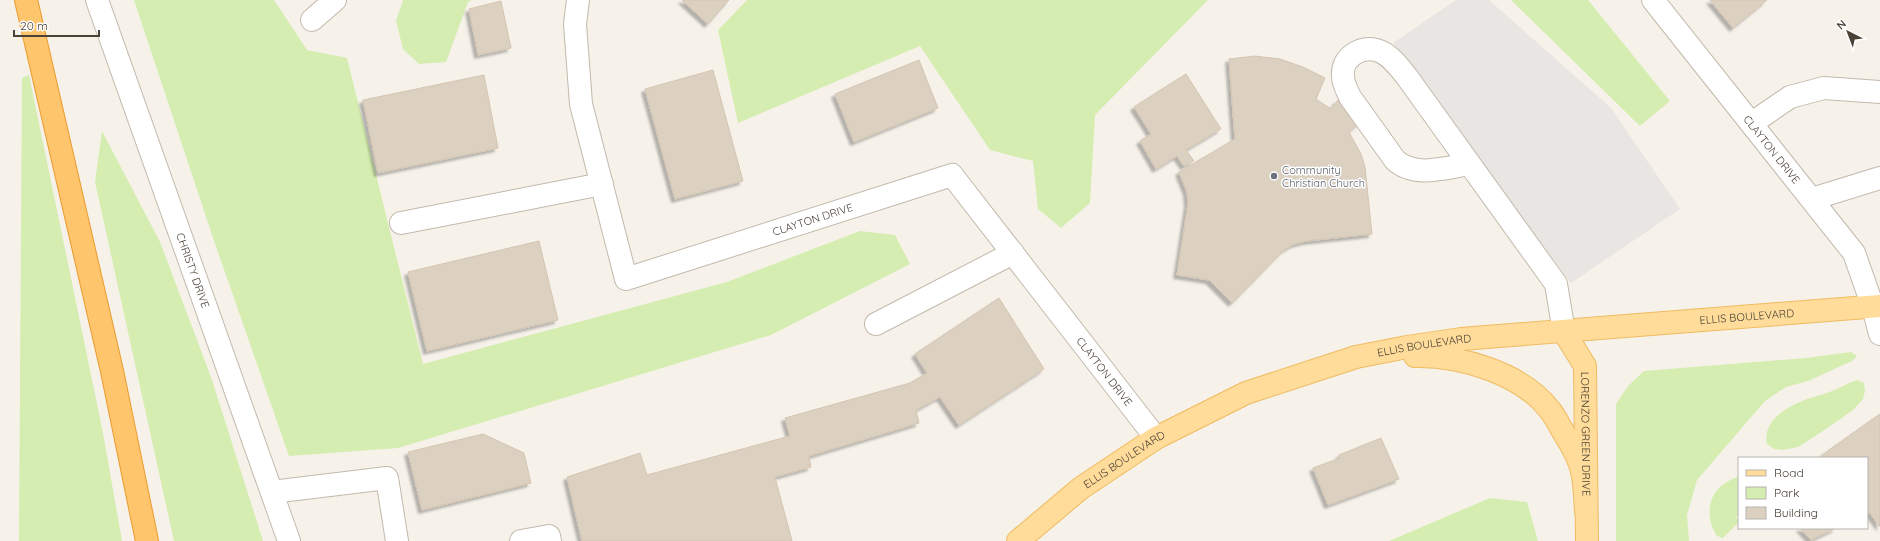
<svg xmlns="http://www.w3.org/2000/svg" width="1880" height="541" viewBox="0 0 1880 541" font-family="Quicksand,sans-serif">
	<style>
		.green { fill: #d5edb0 }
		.parking { fill: #e8e5e2 }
		.building { fill: #dcd0c1; stroke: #d5c5b1; filter: url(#shadow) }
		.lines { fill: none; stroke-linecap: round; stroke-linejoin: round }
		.minor-casing { stroke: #c3b9ac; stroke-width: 24 }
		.major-casing { stroke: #efbb60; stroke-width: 24 }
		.highway-casing { stroke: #eb9b2f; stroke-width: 24 }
		.minor { stroke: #fff; stroke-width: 22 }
		.major { stroke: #ffdc9a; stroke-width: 22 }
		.highway { stroke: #ffc56c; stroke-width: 22 }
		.worship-dot { fill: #6b7280; stroke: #fff; stroke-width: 1.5 }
		.labels { text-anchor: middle; stroke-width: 3; stroke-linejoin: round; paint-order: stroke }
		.street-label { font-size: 11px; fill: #4b4237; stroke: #fff }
		.worship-label { font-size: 11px; fill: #5b616d; stroke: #fff; text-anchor: start }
	</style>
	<defs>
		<filter id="shadow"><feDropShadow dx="-3.5" dy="3.5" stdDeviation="1" flood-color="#0004"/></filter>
	</defs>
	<rect width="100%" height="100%" fill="#f6f2ea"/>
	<g class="green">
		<polygon points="134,0 274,0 307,50 347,58 423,364 727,282 860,231 895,235 910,264 771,335 398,448 289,456 212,235"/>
		<polygon points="403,0 472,0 468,2 446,62 419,64 403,49 396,21"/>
		<polygon points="747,0 1208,0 1095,115 1090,203 1061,228 1038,209 1033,161 990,150 920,46 738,123 718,30"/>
		<polygon points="1511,0 1588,0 1670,101 1640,126"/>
		<polygon points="29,75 103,433 122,541 19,541 22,78"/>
		<polygon points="102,131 160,242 211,377 263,541 174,541 95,182"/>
		<polygon points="1851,352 1857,356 1852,361 1808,381 1786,387 1765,401 1697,480 1687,515 1689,541 1616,541 1616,404 1628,386 1644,371 1806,358"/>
		<path d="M1857,380l7,3 1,8 -2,8 -10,11 -30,21 -25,16 -16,3 -8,-1 -7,-5c-5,-21 17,-36 35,-43 10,-4 20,-6 30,-10 8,-3 16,-8 25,-11z"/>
		<path d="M1739,476v38l-3,3 3,5 -16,16 -6,-2c-10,-15 -11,-36 3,-49 5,-5 13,-8 19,-11z"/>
		<polygon points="1490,498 1527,502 1538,541 1389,541"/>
	</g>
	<polygon class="parking" points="1456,0 1489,0 1611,108 1680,209 1571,283 1393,43"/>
	<g class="building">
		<polygon points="682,0 729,0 708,24"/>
		<polygon points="1710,0 1767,0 1733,28"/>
		<polygon points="501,1 511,48 478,55 469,9"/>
		<polygon points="1255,56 1280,59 1303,67 1325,78 1316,99 1331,109 1338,100 1360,122 1349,132 1361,154 1365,167 1372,234 1306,241 1294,244 1284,250 1232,303 1209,280 1177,275 1188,204 1187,192 1179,172 1235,139 1229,59"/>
		<polygon points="919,60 938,108 854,142 835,94"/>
		<polygon points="713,70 743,181 675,199 645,89"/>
		<polygon points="1186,74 1221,129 1186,150 1194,161 1184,166 1177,156 1156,169 1140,141 1151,134 1134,107"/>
		<polygon points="484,75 498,148 378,173 363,100"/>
		<polygon points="539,241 558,320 427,351 408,272"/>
		<polygon points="999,298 1044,369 959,425 940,397 916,410 919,423 809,456 811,467 775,477 792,541 582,541 567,477 640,453 647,475 790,436 785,418 910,383 927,373 915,354"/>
		<polygon points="1880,414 1880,527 1869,512 1867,513 1867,458 1818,458"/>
		<polygon points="483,434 524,453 531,483 422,510 408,452"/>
		<polygon points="1381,438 1399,479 1328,505 1313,468 1340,458 1339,455"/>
		<polygon points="1800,528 1836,528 1811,540"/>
	</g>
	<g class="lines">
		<defs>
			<g id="minor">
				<path id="s1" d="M97,0l192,541"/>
				<path id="s2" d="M578,0l-3,24 6,80 45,175 326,-104 204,263"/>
				<path id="s3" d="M1653,0l201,253 19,54 7,27"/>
				<polyline points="312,20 335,0"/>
				<polyline points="1752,123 1790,97 1824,88 1880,92"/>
				<path d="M1469,164c-24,4 -55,14 -74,-4l-45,-63c-3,-7 -7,-13 -7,-21 -2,-18 17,-30 33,-26 13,3 23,17 31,27l149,207 8,48"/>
				<polyline points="1812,199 1880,178"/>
				<polyline points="401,223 602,184"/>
				<polyline points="876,324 1013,253"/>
				<polyline points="272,492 387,478 397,541"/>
				<polyline points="521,541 549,536 550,541"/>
			</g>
			<g id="major">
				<path id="s4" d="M1564,332l21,34 2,175"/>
				<path d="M1415,356c44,-1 106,17 134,53 7,8 11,18 16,26 7,11 14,24 17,36 3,13 3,27 4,40"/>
				<path id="s5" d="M1018,541l63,-53 75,-50 90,-45 110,-36 51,-10 54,-8 419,-33"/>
			</g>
			<polyline id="highway" points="26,0 112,371 147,541"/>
		</defs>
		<use href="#minor" class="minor-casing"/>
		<use href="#major" class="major-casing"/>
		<use href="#highway" class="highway-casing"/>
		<use href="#minor" class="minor"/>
		<use href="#major" class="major"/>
		<use href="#highway" class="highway"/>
	</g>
	<circle class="worship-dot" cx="1274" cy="176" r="4"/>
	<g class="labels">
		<g class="street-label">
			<text dy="4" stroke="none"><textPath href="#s3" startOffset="191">CLAYTON DRIVE</textPath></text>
			<text dy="4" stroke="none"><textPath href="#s2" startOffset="481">CLAYTON DRIVE</textPath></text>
			<text dy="4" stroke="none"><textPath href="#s1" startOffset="287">CHRISTY DRIVE</textPath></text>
			<text dy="4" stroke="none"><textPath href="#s5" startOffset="782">ELLIS BOULEVARD</textPath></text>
			<text dy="4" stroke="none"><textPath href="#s5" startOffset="458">ELLIS BOULEVARD</textPath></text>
			<text dy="4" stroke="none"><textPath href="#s2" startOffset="876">CLAYTON DRIVE</textPath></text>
			<text dy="4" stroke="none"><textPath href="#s4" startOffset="108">LORENZO GREEN DRIVE</textPath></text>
			<text dy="4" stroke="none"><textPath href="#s5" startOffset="134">ELLIS BOULEVARD</textPath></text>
		</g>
		<g class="worship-label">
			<text x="1282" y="174">Community<tspan x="1282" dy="13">Christian Church</tspan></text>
		</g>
	</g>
	<rect x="1738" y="457" width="130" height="72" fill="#ffffff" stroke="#b7b3af"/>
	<rect x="1746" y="470" width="20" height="6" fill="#ffdc9a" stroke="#b7b3af"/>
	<text x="1774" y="477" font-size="12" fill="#4b4237">Road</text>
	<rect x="1746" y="487" width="20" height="12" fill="#d5edb0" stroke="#b7b3af"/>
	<text x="1774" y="497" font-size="12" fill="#4b4237">Park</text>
	<rect x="1746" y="507" width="20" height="12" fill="#dcd0c1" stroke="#b7b3af"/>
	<text x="1774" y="517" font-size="12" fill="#4b4237">Building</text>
	<g transform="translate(1848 32) rotate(318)" stroke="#ffffff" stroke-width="3" paint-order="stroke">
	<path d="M0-3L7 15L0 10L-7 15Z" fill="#4b4237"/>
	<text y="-6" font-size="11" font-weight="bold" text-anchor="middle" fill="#4b4237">N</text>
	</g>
	<path d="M14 30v6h85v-6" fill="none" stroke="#4b4237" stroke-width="2"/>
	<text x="20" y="30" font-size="12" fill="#4b4237" stroke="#ffffff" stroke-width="3" paint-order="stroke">20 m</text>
</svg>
